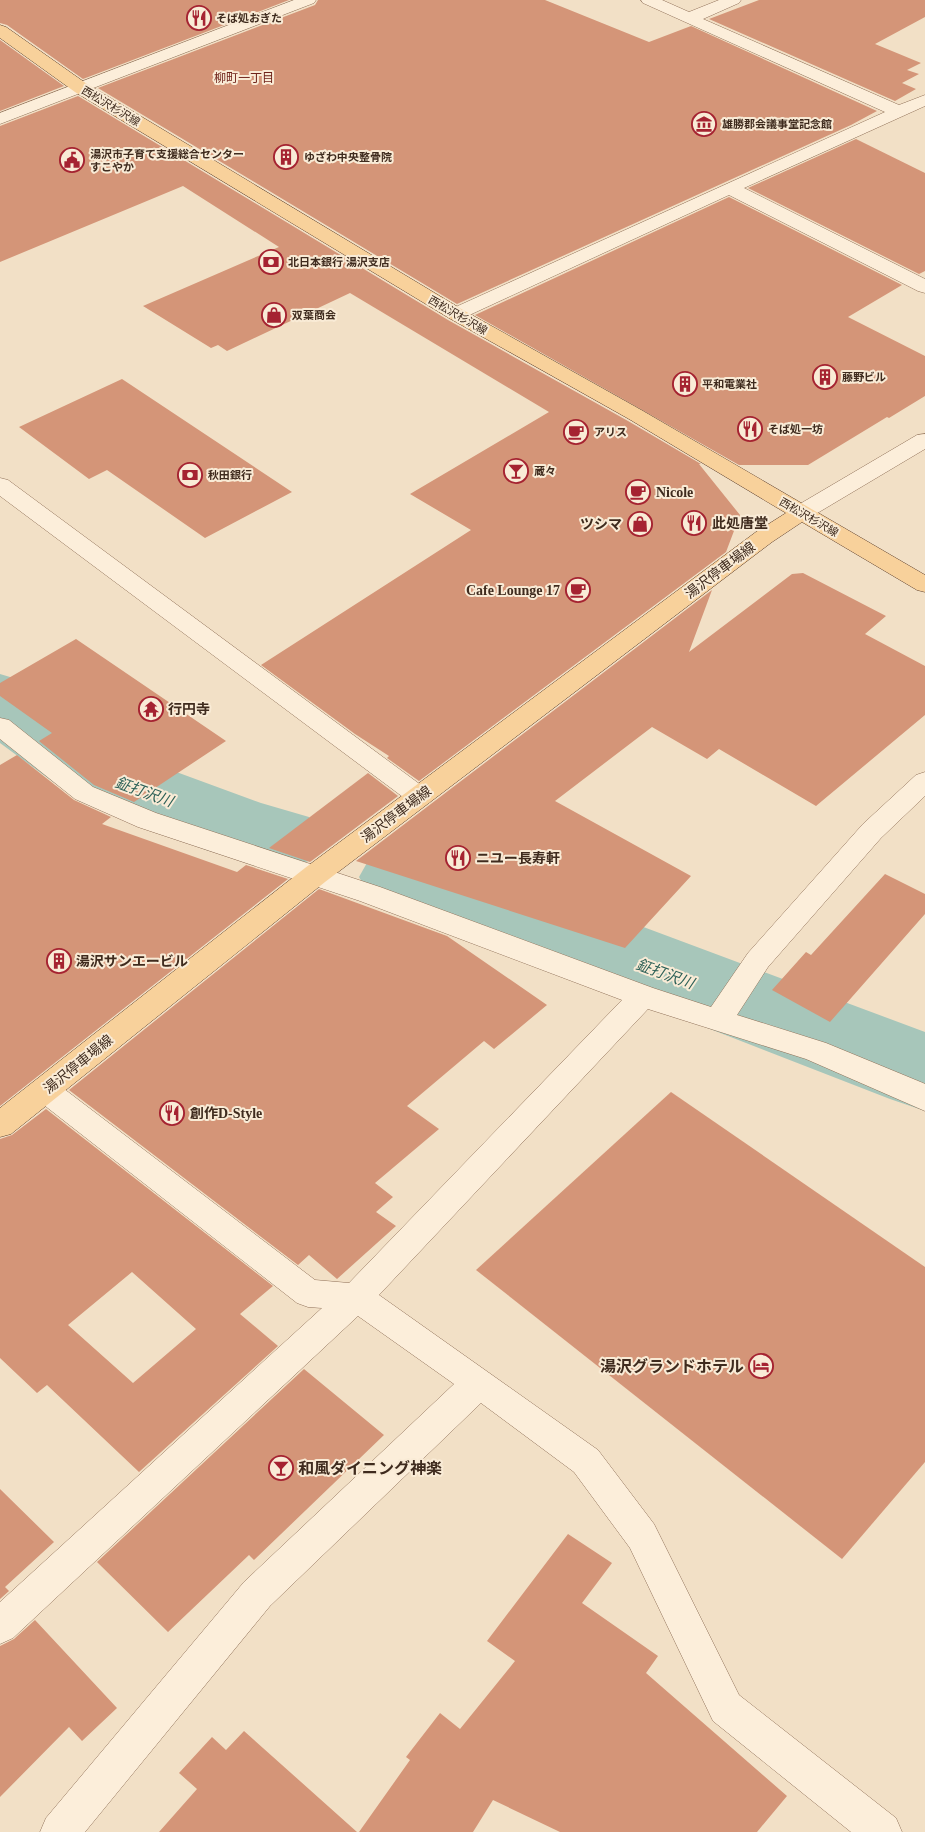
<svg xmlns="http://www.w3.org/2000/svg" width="925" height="1832" viewBox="0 0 925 1832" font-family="'Times New Roman','Noto Sans JP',serif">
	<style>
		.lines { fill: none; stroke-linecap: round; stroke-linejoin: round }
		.river { fill: #a7c6ba; fill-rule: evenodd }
		.building { fill: #d49578; fill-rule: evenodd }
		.minor-casing { stroke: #907159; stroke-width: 1 }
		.major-casing { stroke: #5d3f2d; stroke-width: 1 }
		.minor { fill: #fceeda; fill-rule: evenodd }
		.major { fill: #f8d19b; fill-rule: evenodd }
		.labels { text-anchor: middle; stroke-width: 4; stroke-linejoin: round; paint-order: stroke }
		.far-poi-label { font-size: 11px; font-weight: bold; fill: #3f2b1e; stroke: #f9ebd6; text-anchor: start }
		.far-street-label { font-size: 11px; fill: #3f2b1e; stroke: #f9ebd6 }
		.far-neighbourhood-label { font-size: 12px; fill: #6f231a; stroke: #f9ebd6 }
		.poi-label { font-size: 14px; font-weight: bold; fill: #3f2b1e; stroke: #f9ebd6; text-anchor: start }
		.street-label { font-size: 14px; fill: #3f2b1e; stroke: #f9ebd6 }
		.water-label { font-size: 15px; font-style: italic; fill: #2c6057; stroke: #f9ebd6 }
		.near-poi-label { font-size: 16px; font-weight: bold; fill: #3f2b1e; stroke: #f9ebd6; text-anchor: end }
	</style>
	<rect width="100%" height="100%" fill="#f2e0c6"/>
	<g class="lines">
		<g class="river">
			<polygon points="0,674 30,683 141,759 261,803 309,817 322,839 309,861 277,870 206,850 79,801 0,743"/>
			<polygon points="404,844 622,919 925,1032 925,1111 890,1099 556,969 372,900 359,877 372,854"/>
		</g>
	</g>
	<g class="building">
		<polygon points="0,0 289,0 83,79 7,25 0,23"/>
		<polygon points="318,0 545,0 649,42 691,26 877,111 851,125 457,304 98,88 315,5"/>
		<polygon points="759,0 925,0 925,17 875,44 921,63 907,70 919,74 902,83 916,89 895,101 709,19"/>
		<polygon points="0,40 64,86 0,111"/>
		<polygon points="78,96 448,320 628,421 701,464 699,464 740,515 726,552 419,781 387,758 389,756 355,734 261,665 471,530 410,494 549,412 350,293 227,351 218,345 211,348 143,306 279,247 183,186 0,262 0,126"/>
		<polygon points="856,139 925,173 925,271 919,274 748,188"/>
		<polygon points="729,197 902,285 848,317 925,356 925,396 889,418 887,417 808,465 739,465 475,315"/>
		<polygon points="122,379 292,492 205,538 107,470 89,479 19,427"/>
		<polygon points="803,573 886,616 865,634 925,666 925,715 816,806 719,749 707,759 652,727 555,801 691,876 625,948 356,861 712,590 689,652 792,574"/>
		<polygon points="76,639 226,741 134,802 94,785 39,741 52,733 0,696 0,683"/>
		<polygon points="17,755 74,800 111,817 102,824 237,872 246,865 288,879 0,1106 0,765"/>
		<polygon points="368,773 398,796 310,862 269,848"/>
		<polygon points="885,874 925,894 925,914 830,1022 772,990 806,952 811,955"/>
		<polygon points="319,889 447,936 547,1005 494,1049 484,1041 407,1106 439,1129 375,1183 393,1197 376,1212 396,1226 337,1279 309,1255 298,1265 69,1090"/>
		<polygon points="671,1092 925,1267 925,1462 842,1559 476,1270"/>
		<path d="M46,1109l227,177 -33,28 38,32 -139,126 -92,-87 -10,8 -37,-35v-219l12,-4zM132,1272l64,57 -63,54 -65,-58z"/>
		<polygon points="304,1369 384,1435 254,1560 249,1555 168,1632 97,1562"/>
		<polygon points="0,1489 54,1542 5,1587 9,1591 0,1599"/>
		<polygon points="568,1534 612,1563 582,1603 658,1656 646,1673 787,1796 757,1832 560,1832 493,1800 473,1832 359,1832 410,1760 406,1757 440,1713 460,1729 515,1661 487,1641"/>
		<polygon points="35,1620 117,1708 82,1741 69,1727 0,1797 0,1646 14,1639"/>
		<polygon points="244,1731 357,1832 159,1832 197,1789 179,1773 212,1737 226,1750"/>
	</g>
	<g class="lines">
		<defs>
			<g id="minor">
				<polygon points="294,0 316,0 314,3 0,124 0,113"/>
				<polygon points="641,0 662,0 689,12 719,0 741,0 739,3 703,19 899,105 925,95 925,106 744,188 925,279 925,293 918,291 729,195 463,318 456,320 449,318 446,314 449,310 885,112 643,3"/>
				<polygon points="925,434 925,449 809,518 801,520 793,518 790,513 793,508 917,435"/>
				<polygon points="0,478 8,480 429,791 433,797 429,803 420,806 411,803 0,496"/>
				<polygon points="0,718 9,720 93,787 156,813 380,887 653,988 711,1007 748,953 863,824 916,775 925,772 925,796 881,838 768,967 737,1015 826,1043 923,1083 925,1084 925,1111 806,1059 648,1009 379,1295 598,1450 654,1524 739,1695 896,1818 902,1832 851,1832 713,1721 630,1548 574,1472 481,1403 270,1606 85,1832 40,1832 46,1818 244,1582 454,1384 358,1316 13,1638 0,1644 0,1602 322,1308 308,1307 297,1303 35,1098 30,1090 35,1082 45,1078 55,1082 315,1280 349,1283 622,1000 360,901 138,827 75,799 0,739"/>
			</g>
			<polygon id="major" points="0,25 6,27 87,84 463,310 643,411 925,575 925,592 917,590 802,522 772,542 325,882 11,1134 0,1137 0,1108 305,868 756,532 786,513 629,419 449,318 75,92 0,38"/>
		</defs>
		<use href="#minor" class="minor-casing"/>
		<use href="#major" class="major-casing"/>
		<use href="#minor" class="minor"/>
		<use href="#major" class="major"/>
	</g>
	<defs>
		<symbol id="restaurant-ring" viewBox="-11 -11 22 22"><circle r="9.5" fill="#f9ebd6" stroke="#a52331" stroke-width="1.5"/><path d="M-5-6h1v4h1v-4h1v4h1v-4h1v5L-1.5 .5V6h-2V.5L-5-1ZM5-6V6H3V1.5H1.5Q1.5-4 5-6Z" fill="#a52331"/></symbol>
		<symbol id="museum-ring" viewBox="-11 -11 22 22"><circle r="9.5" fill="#f9ebd6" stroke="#a52331" stroke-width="1.5"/><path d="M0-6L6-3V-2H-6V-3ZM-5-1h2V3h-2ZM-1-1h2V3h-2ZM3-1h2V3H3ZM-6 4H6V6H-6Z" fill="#a52331"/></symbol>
		<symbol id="building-ring" viewBox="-11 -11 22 22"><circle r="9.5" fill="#f9ebd6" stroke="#a52331" stroke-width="1.5"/><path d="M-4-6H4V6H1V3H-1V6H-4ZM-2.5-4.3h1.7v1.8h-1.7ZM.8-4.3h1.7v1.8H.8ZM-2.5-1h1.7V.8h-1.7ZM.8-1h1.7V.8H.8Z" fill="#a52331"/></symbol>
		<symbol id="civic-ring" viewBox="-11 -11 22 22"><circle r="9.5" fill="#f9ebd6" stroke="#a52331" stroke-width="1.5"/><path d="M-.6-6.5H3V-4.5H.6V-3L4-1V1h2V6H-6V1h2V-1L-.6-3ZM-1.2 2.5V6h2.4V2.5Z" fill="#a52331"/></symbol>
		<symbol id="bank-ring" viewBox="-11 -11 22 22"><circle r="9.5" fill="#f9ebd6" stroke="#a52331" stroke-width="1.5"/><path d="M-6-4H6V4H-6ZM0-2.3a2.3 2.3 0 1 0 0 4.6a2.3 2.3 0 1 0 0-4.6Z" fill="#a52331"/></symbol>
		<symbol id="shop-ring" viewBox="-11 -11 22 22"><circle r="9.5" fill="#f9ebd6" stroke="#a52331" stroke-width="1.5"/><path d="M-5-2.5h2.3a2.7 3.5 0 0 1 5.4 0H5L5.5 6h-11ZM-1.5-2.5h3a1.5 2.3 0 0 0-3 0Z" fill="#a52331"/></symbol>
		<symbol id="cafe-ring" viewBox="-11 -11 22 22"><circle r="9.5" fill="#f9ebd6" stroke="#a52331" stroke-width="1.5"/><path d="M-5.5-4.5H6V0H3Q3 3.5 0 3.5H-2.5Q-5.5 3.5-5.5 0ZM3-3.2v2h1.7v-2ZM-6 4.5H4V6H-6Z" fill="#a52331"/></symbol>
		<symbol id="bar-ring" viewBox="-11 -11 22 22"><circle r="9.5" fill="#f9ebd6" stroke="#a52331" stroke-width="1.5"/><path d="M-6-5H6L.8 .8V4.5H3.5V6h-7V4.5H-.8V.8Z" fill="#a52331"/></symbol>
		<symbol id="temple-ring" viewBox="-11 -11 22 22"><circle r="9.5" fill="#f9ebd6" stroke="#a52331" stroke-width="1.5"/><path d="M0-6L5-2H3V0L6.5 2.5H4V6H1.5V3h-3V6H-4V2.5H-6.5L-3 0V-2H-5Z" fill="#a52331"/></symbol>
		<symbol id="hotel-ring" viewBox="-11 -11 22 22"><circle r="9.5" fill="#f9ebd6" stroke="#a52331" stroke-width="1.5"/><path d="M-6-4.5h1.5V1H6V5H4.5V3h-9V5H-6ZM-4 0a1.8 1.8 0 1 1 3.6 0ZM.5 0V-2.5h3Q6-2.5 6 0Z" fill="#a52331"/></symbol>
	</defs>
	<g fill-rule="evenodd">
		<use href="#restaurant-ring" x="185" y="4" width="28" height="28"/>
		<use href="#museum-ring" x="690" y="110" width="28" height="28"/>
		<use href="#building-ring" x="272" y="143" width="28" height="28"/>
		<use href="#civic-ring" x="58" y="146" width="28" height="28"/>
		<use href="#bank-ring" x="257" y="248" width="28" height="28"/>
		<use href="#shop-ring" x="260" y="301" width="28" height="28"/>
		<use href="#building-ring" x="811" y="363" width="28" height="28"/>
		<use href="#building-ring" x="671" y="370" width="28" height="28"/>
		<use href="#restaurant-ring" x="736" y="415" width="28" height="28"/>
		<use href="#cafe-ring" x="562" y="418" width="28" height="28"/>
		<use href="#bar-ring" x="502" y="457" width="28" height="28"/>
		<use href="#bank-ring" x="176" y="461" width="28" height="28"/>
		<use href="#cafe-ring" x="624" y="478" width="28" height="28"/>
		<use href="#restaurant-ring" x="680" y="509" width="28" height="28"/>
		<use href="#shop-ring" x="626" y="510" width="28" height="28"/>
		<use href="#cafe-ring" x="564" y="576" width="28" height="28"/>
		<use href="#temple-ring" x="137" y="695" width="28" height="28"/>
		<use href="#restaurant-ring" x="444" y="844" width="28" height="28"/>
		<use href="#building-ring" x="45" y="947" width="28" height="28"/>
		<use href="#restaurant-ring" x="158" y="1099" width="28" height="28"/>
		<use href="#hotel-ring" x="747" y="1352" width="28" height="28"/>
		<use href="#bar-ring" x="267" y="1454" width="28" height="28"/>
	</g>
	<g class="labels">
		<g class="far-poi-label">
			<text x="216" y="22">そば処おぎた</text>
			<text x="722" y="128">雄勝郡会議事堂記念館</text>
			<text x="90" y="158">湯沢市子育て支援総合センター<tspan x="90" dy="13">すこやか</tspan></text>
			<text x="304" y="161">ゆざわ中央整骨院</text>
			<text x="288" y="266">北日本銀行 湯沢支店</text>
			<text x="292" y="319">双葉商会</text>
			<text x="842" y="381">藤野ビル</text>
			<text x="702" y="388">平和電業社</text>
			<text x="768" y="433">そば処一坊</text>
			<text x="594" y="436">アリス</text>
			<text x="534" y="475">蔵々</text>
			<text x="208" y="479">秋田銀行</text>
		</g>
		<g class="far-street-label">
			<text transform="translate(111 106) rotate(31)" y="4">西松沢杉沢線</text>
			<text transform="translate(458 315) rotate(30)" y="4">西松沢杉沢線</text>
			<text transform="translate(809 517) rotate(30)" y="4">西松沢杉沢線</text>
		</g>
		<g class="far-neighbourhood-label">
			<text x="244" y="82">柳町一丁目</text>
		</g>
		<g class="poi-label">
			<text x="656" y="497">Nicole</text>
			<text x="712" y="528">此処唐堂</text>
			<text x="622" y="529" text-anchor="end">ツシマ</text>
			<text x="560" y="595" text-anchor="end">Cafe Lounge 17</text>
			<text x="168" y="714">行円寺</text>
			<text x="476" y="863">ニユー長寿軒</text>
			<text x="76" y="966">湯沢サンエービル</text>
			<text x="190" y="1118">創作D-Style</text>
		</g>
		<g class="street-label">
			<text transform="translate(720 570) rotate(-37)" y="5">湯沢停車場線</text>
			<text transform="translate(396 814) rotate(-37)" y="5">湯沢停車場線</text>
			<text transform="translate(78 1064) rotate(-39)" y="5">湯沢停車場線</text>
		</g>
		<g class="water-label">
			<text transform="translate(144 792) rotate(20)" y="5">鉦打沢川</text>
			<text transform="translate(665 974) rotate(20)" y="5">鉦打沢川</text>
		</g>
		<g class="near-poi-label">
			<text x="744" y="1372">湯沢グランドホテル</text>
			<text x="298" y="1474" text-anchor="start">和風ダイニング神楽</text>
		</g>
	</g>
</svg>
